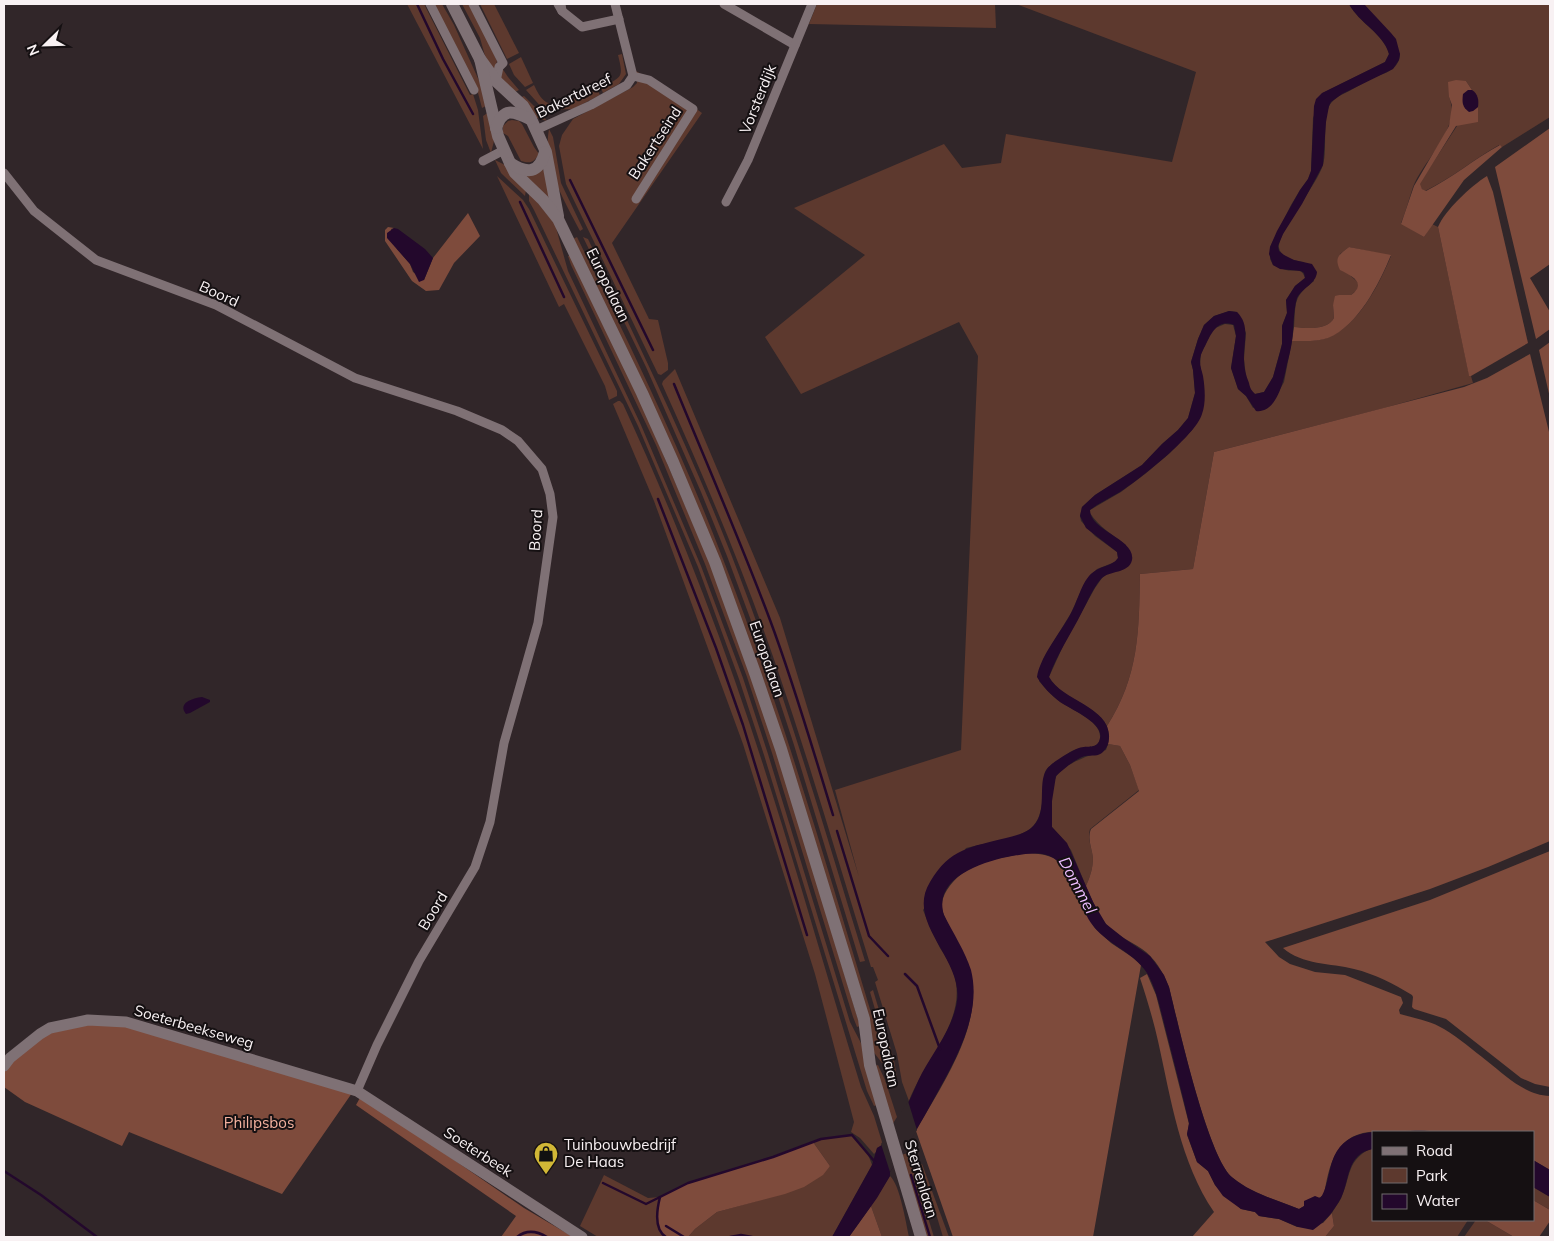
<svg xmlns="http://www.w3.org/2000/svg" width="1554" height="1241" viewBox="0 0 1554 1241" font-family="Mulish,sans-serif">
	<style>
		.green { fill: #5d392e }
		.forest { fill: #7e4b3c }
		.water { fill: #23082c }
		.pier { fill: #312629 }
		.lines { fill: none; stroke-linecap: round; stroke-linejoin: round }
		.stream { stroke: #23082c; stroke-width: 2.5 }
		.minor { stroke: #7f7175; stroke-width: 9 }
		.tertiary { stroke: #7f7175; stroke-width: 11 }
		.secondary { stroke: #7f7175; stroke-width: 12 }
		.labels { text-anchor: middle; stroke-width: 4; stroke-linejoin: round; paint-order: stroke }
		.street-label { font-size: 15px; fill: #f8f1f3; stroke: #151012 }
		.park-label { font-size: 15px; fill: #f5b29f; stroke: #151012 }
		.poi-label { font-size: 15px; fill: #f8f1f3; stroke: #151012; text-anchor: start }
		.water-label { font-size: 16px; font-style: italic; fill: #edbcff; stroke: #151012 }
	</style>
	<rect width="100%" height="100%" fill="#312629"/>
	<g class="green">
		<polygon points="407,4 424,4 470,95 473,94 478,110 483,149"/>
		<polygon points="433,4 442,4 454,25 485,94 488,105 482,108 478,93"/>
		<polygon points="462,4 471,4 497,61 494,71 487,63 480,38"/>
		<polygon points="480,4 494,4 519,53 507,59"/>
		<polygon points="817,4 995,4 996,28 809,24"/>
		<path d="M1016,4h333c10,19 34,29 40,50l-4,8 -62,31 -10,25 -2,53 -3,8 -8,11 -9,15 -21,42v12l3,6c4,2 9,4 13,5 8,2 16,-3 19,8l-10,8 -9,14 1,13 -5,13v18l-9,33 -9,15 -9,2 -4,-3 -5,-14 -2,-18 2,-26 -9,-21 -8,-1 -15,5 -10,9 -6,14 -7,23 2,8 2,23 -7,25 -10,12 -16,14 -20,21 -47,30 -13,12 -2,9 1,5 14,15 22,16 1,6 -3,4 -18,7 -12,13 -14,31 -28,46 -4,22c6,7 12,14 19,19 11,9 42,20 42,36 1,14 -15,10 -23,13 -7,2 -13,7 -19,12 -5,2 -9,5 -12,9 -2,3 -2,8 -2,11 -2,18 0,42 -19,51 -17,9 -40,11 -59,16l-43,62c5,13 11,26 17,38 5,8 10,15 13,24 17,46 -29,88 -44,129l-7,-19 -5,-28 -22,-72 3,-2 -5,-13h-2c-31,-100 -60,-200 -94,-299 -33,-97 -73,-191 -115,-284l1,-3 12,-12 105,249 79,259 -24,-87 126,-40 17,-394 -19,-34 -158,72 -36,-57 100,-82 -71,-47 150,-64 18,24 39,-5 5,-29 166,28 24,-90z"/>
		<path d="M1364,4h186v113l-48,30 -3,-2c-25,14 -47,33 -74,46l-3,-2 -3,-5 38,-58 15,-36 -6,-9 -17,16c13,31 -25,62 -36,90 -4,12 -7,24 -12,36l23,14 8,-13 6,3 31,148 2,1 2,7 -89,25 -170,44 -21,117 -53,5c-1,57 -1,102 -33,152 -12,-23 -45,-26 -58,-49l15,-33 31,-56 7,-10 6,-5 16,-4 2,-24c-13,-10 -27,-18 -36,-32v-3l31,-18 24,-18 25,-21 23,-24 11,-30v-14l-4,-20 1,-11 12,-25 12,-5 8,1 3,11 -5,32 7,21 8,7 7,12 24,-13 7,-13 8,-41c12,0 24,1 35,-3 31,-12 52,-53 64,-82l-42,-9 -9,7c2,5 4,14 8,19 6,8 19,10 3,22h-12l-6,10 1,13c-7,13 -28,10 -40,9 2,-25 -1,-30 20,-46l-10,-19c-8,-1 -23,-4 -25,-14 -3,-13 39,-65 44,-83 5,-16 -2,-52 9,-63 5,-6 12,-8 19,-12 8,-4 15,-9 24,-13 7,-3 17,-5 22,-13 2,-3 3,-7 3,-10z"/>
		<path d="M622,54l4,20 -7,10 -16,9 -2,-5c21,-12 23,-9 17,-33z"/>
		<polygon points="521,57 533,83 525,87 514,75 509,64"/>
		<polygon points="501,68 502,68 508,77 519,90 513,93 501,80"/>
		<polygon points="636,71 684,100 702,113 612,243 649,319 658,320 668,363 668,370 661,375 658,374 566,184 559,146 562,135 573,119 633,87 637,83"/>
		<path d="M534,85c3,6 6,13 12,17 11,6 39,-8 51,-13l3,6 -27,14 -26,1h-3l-18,-20z"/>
		<polygon points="524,96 540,112 547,121 534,117 519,98"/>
		<polygon points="489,112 494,141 491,153 486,140 483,116"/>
		<path d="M512,120l7,1 3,3 12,23 5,7c-5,8 -8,10 -18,7l-13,-25 -5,-3v-7l5,-5z"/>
		<path d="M549,129l4,8 8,46 22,46 -3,2c-16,-31 -38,-66 -31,-102z"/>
		<polygon points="495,160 507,166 526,190 525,196 501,173"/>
		<polygon points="543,168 554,206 522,172"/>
		<polygon points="497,176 523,200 529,209 617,391 617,396 609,400 605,386 564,304 559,307"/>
		<polygon points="529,192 555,224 568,271 641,425 701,566 743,678 768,754 850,1022 862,1045 877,1105 874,1106 867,1091 764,755 739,679 698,567 638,426 534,210 529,201"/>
		<path d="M577,237c52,106 104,212 146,322 60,153 105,312 153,470l8,33 -2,1 -10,-13 -112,-378 -187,-433z"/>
		<path d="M583,237l5,2c50,104 101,208 143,315 52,133 92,270 134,407l-5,1 -66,-217 -25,-76 -42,-113 -26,-64 -55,-125z"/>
		<polygon points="571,255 629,375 710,563 777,751 860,1026 857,1027 853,1017 772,753 747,677 705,564 656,445 571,265 568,256"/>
		<path d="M618,401h2l3,3c42,91 79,183 112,277 47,134 84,271 126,406l13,29 8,26v3l-5,3 -1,4 -2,2 -14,-16 -9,-6 3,-10 -39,-148 -72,-230 -89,-243 -41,-97z"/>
		<path d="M1108,744l12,2 10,19 9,25 -49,39c-3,10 2,19 3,29 0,10 -3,19 -7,28l-15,-36 -10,-13 -9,-10c0,-13 -2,-39 4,-50 6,-13 37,-23 50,-27z"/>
		<polygon points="873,990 894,1060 897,1078 895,1079 870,992"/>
		<polygon points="878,1065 885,1080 897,1117 892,1125 875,1066"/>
		<path d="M852,1135c9,8 17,19 20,30l-40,72h-80l-11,-2 -11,2h-42l7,-8 22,-17 40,-11 73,-35 -17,-24 8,-3z"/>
		<path d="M1370,1149h3v71h95l-11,17h-132l9,-11 -2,-13c3,-6 8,-11 10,-17 9,-21 5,-35 28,-47z"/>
		<polygon points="908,1153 934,1237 926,1237 901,1155"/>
		<polygon points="921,1164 922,1164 949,1237 943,1237"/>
		<polygon points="604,1175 648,1198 660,1197 657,1210 662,1235 666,1237 598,1237 580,1226"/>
		<path d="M890,1176c10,9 16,47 19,61h-27l-11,-31z"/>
		<polygon points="1533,1187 1550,1197 1550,1210 1533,1200"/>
		<polygon points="1476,1220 1485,1220 1514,1237 1464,1237"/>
	</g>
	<g class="forest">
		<path d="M1456,80l10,1 6,9h-4l5,21 5,-4v15l-22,4 -36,58 2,5 4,2c26,-13 48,-32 74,-46l2,2 -38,33 -40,57 -23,-13 13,-38 35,-60 3,-21 -3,-8 -1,-15z"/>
		<polygon points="1550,128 1550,264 1530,278 1550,312 1550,329 1536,339 1495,167"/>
		<path d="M1487,176l6,16 35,151 -57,33h-2l-31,-149c7,-17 33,-41 49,-51z"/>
		<polygon points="468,213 480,236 454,263 439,290 426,291 412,281 385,241 385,230 388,227 394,228 391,229 397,249 410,264 413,272 424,280 433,258"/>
		<path d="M1349,247l42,8c-12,29 -33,71 -63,83 -11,4 -24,3 -36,3l2,-14c12,1 33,4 40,-9l-1,-13 2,-9 4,-1h12c16,-12 1,-19 -11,-25 -6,-13 -1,-15 9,-23z"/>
		<polygon points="1550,342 1550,398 1539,350"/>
		<path d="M1530,354l20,82v405l-62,26 -58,22 -165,53 14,15 11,7 25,8 30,3 56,22 2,6 -4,7 1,4c14,4 31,7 44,15 15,9 29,21 43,32 19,15 38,34 63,35v74l-17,-10v-28h-94c-16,-2 -31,-1 -46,-1 -8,0 -16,0 -24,1 -34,4 -40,34 -45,63l-25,14c-22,-9 -48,-16 -66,-31 -25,-19 -55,-155 -64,-191 -6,-15 -14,-29 -27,-38 -12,-8 -26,-14 -36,-25 -9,-11 -14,-25 -20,-38 4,-9 7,-18 7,-28 -1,-10 -6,-19 -2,-29l48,-38 -9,-26 -10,-19 -12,-2 1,-9 -2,-9c32,-50 32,-95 33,-152l53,-5 21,-117 250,-65 23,-9z"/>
		<path d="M1550,851v236l-15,-3 -14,-6 -75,-59 -32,-10 -2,-2 1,-10 -1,-2c-18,-11 -37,-21 -58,-26 -23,-6 -52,-4 -71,-21l147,-48z"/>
		<path d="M1027,853c13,1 23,1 34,10l34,65 16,15 21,14 9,8 -48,272h-140l-37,-106c22,-40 56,-88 57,-135 2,-33 -17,-52 -29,-81 -4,-9 -2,-17 3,-25 17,-27 50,-32 80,-37z"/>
		<path d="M1147,974l9,21 33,129 -2,11 10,27 11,9 7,14 26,24 14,3 4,4 20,3 18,8 26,-4 9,-10 2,13 -9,11h-133l22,-25c-34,-50 -43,-113 -56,-171 -5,-22 -11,-42 -18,-63z"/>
		<polygon points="126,1022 352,1093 282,1194 129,1132 122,1146 25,1102 4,1087 4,1066 50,1028"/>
		<polygon points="361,1096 524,1208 573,1237 501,1237 516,1216 356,1105"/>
		<path d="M813,1142l17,24 -7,9 -19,12 -19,7 -68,18 -22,17 -7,8c-6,0 -18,2 -24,-1 -10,-6 -6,-29 -4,-39l28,-14 85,-26z"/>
		<polygon points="1533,1200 1550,1210 1550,1221 1539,1237 1514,1237 1485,1220 1533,1220"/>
		<polygon points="871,1206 882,1237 849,1237"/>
	</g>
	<g class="water">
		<path d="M1349,4h15l27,29 5,6 4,15 -1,6 -6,9 -51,25 -11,8 -2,4 -3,16 -3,43 -21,39 -19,30 -5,12 1,5 5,4 10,5 18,4 5,8c-1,12 -14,15 -20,26 -4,14 -3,29 -5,43 -1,8 -3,15 -5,23 -3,15 -10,50 -31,47l-10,-15 -8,-7 -7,-21 5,-32 -2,-11c-16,-6 -22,7 -28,19 -3,6 -6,11 -6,17 0,6 2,10 3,15 2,12 3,27 -1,38 -6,21 -63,66 -82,78 -10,6 -21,11 -30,18 0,21 46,29 42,50 -3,14 -23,10 -31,19 -8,9 -13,22 -19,33 -11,22 -25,42 -33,65 13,24 62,30 60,61 0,5 -2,10 -6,14 -5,5 -11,3 -18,4 -10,3 -21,13 -29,20l-4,25v26l15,16 26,59 13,22 19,15 25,17 14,19 5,12c9,36 39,172 64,191 18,15 44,22 66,31l5,-3v-5l11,-5 5,2c6,-5 9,-27 12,-36 11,-33 40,-30 68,-31 14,0 26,-1 39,1h-66v17c-27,5 -23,31 -32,49 -7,13 -16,24 -28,32l-15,-3 -19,-8 -20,-3 -4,-4 -14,-3 -18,-13 -8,-11 -7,-14 -11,-9 -10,-28 2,-11c-7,-30 -15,-61 -23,-92 -5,-19 -9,-41 -19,-58 -14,-22 -42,-29 -56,-50 -12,-18 -19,-51 -35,-63 -11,-10 -30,-6 -44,-4 -27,5 -80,21 -68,59 9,18 21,36 27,55 11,44 -15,89 -36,127 -14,26 -29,50 -45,75v4l-13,22 -28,39h-17l40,-72 5,-17 5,-3c8,-14 17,-27 26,-42 5,-9 9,-21 14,-30 13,-23 31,-46 35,-72 6,-43 -52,-78 -27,-119 20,-34 41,-35 76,-44 8,-2 17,-4 24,-9 20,-15 6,-45 17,-60 5,-7 24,-18 32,-21 8,-3 19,2 21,-10 4,-15 -30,-29 -40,-36 -8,-6 -18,-16 -23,-25 3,-20 23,-44 33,-62 7,-12 10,-28 19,-39 10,-11 23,-9 29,-18l-1,-6 -31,-24 -6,-12 2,-9 13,-12 47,-30 20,-21 16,-14 10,-12 7,-25 -2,-23 -2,-8 7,-23 6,-14 10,-9 15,-5 8,1c14,14 6,31 7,48 0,8 2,16 5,23 1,5 2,7 6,11l9,-2 9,-15 7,-25 2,-8v-18l5,-13 -1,-13 9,-14 10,-8 -1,-5 -3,-2 -21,-2 -7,-4 -4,-11 1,-7 7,-16 23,-41 8,-11 3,-8 3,-65 2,-7 6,-6 63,-31 4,-8c-6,-21 -30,-31 -40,-50z"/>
		<path d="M1468,90h4c6,4 7,10 6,17l-5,4 -4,1c-7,-5 -7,-10 -6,-18z"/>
		<polygon points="394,228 398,229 425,249 433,258 424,280 419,282 410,264 387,238 387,233"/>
		<path d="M202,697l8,3v2l-20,11 -4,1c-9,-11 7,-16 16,-17z"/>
		<polygon points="1533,1160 1550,1170 1550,1197 1533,1187"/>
	</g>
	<polygon class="pier" points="908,1101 917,1130 890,1172 881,1144"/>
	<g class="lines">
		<g class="stream">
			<polyline points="417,4 443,59 473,114"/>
			<polyline points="570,180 653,350"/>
			<polyline points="520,202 564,297"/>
			<path d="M674,384c32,78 66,156 96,236 24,64 43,130 63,195"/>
			<polyline points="658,499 716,648 743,725 807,935"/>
			<polyline points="837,831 869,936 888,956"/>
			<polyline points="905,974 917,986 940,1049"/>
			<polyline points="4,1171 41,1195 97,1237"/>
			<polyline points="911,1175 930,1237"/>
			<polyline points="603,1183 646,1204 660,1197"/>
			<polyline points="666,1226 684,1237"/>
			<path d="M517,1237c10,-8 20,-6 30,0"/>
			<path d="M666,1237c-13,-8 -9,-28 -6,-40l28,-14 85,-26 48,-18 31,-4 23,27"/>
			<polyline points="730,1237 741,1235 752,1237"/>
		</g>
		<g class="minor">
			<polyline points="430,4 474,90"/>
			<polyline points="473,4 503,63 499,67 496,81"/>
			<polyline points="558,4 562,11 561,4"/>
			<polyline points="724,4 795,45"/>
			<polyline points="562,11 582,27 619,19"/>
			<polyline points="633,76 649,80 693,109 636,199"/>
			<polyline points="536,130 591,105 627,85 633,76 615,4"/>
			<polyline points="483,161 504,150"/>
			<polyline points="4,173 34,211 96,260 216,305 355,378 457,411 502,430 518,441 542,469 550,494 553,517 538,623 504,743 490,822 475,867 419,961 377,1045 357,1091"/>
			<polyline points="726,202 748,160 812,4"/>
		</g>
		<polyline class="tertiary" points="4,1066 10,1058 40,1034 50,1028 88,1020 126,1022 357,1091 582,1237"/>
		<g class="secondary">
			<polyline points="452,4 480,59 496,81 523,106 531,119 546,152 558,216"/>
			<polyline points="480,59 498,136 510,163 515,173 543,200 558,219 642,393 673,462 715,562 755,673 781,749 864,1019 870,1065 921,1237"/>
			<path d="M496,128c7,-21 17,-17 34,-9"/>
			<path d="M510,163c17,11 29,11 35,-11"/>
		</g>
	</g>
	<defs>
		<symbol id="shop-pin" viewBox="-11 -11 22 30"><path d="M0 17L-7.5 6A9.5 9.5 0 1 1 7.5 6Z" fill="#d1b736" stroke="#151012"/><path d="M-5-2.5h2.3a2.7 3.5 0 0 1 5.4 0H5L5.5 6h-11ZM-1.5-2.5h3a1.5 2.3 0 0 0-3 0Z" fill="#111"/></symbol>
	</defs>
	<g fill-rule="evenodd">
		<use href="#shop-pin" x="532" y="1140" width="28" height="38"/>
	</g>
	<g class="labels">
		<g class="street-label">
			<text transform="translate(574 96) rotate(-26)" y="5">Bakertdreef</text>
			<text transform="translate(758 99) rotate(-68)" y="5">Vorsterdijk</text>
			<text transform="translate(655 143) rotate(-57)" y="5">Bakertseind</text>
			<text transform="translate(608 285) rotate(64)" y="5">Europalaan</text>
			<text transform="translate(219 294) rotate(24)" y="5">Boord</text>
			<text transform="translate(536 530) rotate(-86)" y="5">Boord</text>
			<text transform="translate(767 659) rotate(71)" y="5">Europalaan</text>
			<text transform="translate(433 911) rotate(-59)" y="5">Boord</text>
			<text transform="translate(194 1027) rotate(16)" y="5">Soeterbeekseweg</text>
			<text transform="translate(886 1048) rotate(78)" y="5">Europalaan</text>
			<text transform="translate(478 1152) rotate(33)" y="5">Soeterbeek</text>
			<text transform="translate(921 1179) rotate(73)" y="5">Sterrenlaan</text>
		</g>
		<g class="park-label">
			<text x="259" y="1128">Philipsbos</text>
		</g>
		<g class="poi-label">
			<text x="564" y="1150">Tuinbouwbedrijf<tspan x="564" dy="17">De Haas</tspan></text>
		</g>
		<g class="water-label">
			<text transform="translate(1078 885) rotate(62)" y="6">Dommel</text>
		</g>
	</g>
	<rect width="1554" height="1241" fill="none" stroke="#f8f1f3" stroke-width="10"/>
	<rect x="1372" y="1131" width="162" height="90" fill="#151012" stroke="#706a6c"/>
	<rect x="1382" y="1147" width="25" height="8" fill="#7f7175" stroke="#706a6c"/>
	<text x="1416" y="1156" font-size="15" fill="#f8f1f3">Road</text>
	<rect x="1382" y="1168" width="25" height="15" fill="#5d392e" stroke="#706a6c"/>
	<text x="1416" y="1181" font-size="15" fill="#f8f1f3">Park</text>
	<rect x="1382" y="1194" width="25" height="15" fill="#23082c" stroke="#706a6c"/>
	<text x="1416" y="1206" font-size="15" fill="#f8f1f3">Water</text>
	<g transform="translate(45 45) rotate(247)" stroke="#151012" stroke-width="4" paint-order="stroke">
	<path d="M0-4L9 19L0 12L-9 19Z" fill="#f8f1f3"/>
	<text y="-8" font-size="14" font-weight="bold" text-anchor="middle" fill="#f8f1f3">N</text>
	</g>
</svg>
